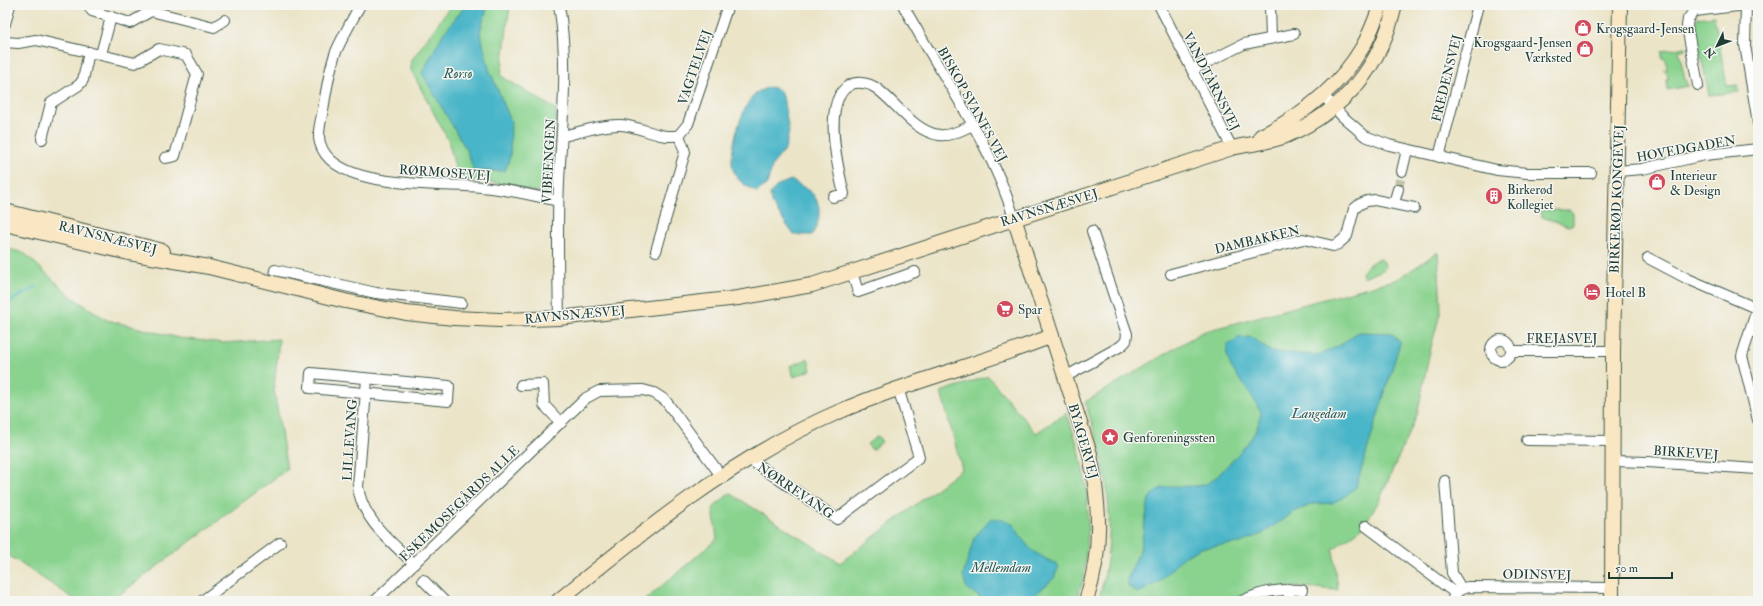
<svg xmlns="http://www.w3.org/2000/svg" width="1763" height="606" viewBox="0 0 1763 606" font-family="'IM FELL Double Pica',serif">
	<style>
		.green { fill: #8ad38f; stroke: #548862 }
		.water { fill: #4ab5c8; stroke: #34797e }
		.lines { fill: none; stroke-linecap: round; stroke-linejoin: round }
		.stream { stroke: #4ab5c8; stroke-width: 2.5 }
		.street-tunnel { stroke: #c2c3aa; stroke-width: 10; stroke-dasharray: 10 5; stroke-linecap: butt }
		.street-casing { stroke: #3e564a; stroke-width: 12 }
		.secondary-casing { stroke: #3e564a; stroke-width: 16 }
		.street { stroke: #fff; stroke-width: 10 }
		.secondary { stroke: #f9e7c3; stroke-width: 14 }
		.labels { text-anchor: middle; stroke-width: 3; stroke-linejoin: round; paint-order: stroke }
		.poi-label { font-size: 13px; fill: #1f3d34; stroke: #f6f6f2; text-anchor: start }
		.street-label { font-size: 13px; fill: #1f3d34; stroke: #f6f6f2 }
		.water-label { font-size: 14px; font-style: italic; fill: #2a5b59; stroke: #f6f6f2 }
	</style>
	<rect width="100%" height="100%" fill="#f6f6f2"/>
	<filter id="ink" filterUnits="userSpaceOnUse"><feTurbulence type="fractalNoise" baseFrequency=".025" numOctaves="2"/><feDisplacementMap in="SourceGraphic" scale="8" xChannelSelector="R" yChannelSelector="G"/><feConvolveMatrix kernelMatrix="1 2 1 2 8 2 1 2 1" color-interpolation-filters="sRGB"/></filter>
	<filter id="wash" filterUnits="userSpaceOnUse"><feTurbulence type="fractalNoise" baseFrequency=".012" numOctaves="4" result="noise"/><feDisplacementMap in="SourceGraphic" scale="16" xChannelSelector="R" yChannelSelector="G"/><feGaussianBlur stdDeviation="0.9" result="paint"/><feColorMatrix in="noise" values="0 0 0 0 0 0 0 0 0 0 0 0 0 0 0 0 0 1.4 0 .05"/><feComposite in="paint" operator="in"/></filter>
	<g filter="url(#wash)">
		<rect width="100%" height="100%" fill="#ebe4c7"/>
		<g class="green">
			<polygon points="451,5 510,5 501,76 557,110 551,195 495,183 458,179 448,140 411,70 411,61"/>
			<polygon points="1714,16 1727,86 1738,85 1739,92 1709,95 1694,24 1697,18"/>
			<polygon points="1685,47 1685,49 1679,51 1685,80 1688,86 1668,90 1667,89 1666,79 1668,79 1668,75 1664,70 1667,70 1666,60 1662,58 1662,51"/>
			<polygon points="1541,210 1570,210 1573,213 1573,224 1569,226 1542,217 1540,213"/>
			<polygon points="5,248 24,253 72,297 107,320 179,338 224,343 279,339 274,389 287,469 111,601 77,601 5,553"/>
			<path d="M1438,252l3,58 -11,41 -13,64 -38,86 -17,27 -29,21 5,41c-41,-3 -67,-8 -106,11h-134c14,-45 14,-91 5,-137 -4,-21 -12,-42 -18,-62l117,-70 196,-53z"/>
			<polygon points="1377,259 1381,259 1384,262 1385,268 1383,270 1364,278 1362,273 1368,265"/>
			<polygon points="808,359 811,370 794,377 790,366"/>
			<polygon points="988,376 1036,433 1067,413 1079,450 1087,491 1088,531 1084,578 1076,601 644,601 717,539 713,508 730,493 840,563 962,469 941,392"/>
			<polygon points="878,436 882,442 872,450 867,444"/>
		</g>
		<g class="water">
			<polygon points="466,5 488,5 480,31 489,69 511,121 510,157 505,171 474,171 467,151 422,73 443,34"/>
			<path d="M769,87l9,2 5,7 6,36 -4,18 -12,14 -6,20 -10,8c-10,-5 -21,-11 -24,-23 -5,-16 9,-64 22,-75 3,-3 10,-5 14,-7z"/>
			<path d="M791,180c8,5 21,10 25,19 6,10 3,27 -4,36h-18l-23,-32 -1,-9 8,-9z"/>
			<path d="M1358,332l34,1 8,10 -44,144 -12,10 -12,6 -19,1 -19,8 -32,22 -22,9 -39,5 -19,10 -22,23 -22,12 -9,-6 -2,-7 13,-30 9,-51c13,-22 40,-7 59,-16 9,-4 41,-40 46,-49 4,-6 5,-14 7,-21 -3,-5 -6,-12 -9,-17 -10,-16 -28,-30 -25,-50l11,-8 13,-1 20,15 48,3 21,-10z"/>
			<path d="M991,518c30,3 21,10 37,28 5,7 23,15 31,20l-5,12 -26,23h-46l-2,-4 -13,-8 -4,-13 11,-38z"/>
		</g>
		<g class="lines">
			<polyline class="stream" points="5,304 36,287"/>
		</g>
	</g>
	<g filter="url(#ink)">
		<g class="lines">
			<polyline class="street-tunnel" points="1398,189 1402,171"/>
			<defs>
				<g id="street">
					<polyline points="88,5 92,11 130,23 151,11 214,27 225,20"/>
					<path d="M360,5c-8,16 -18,32 -25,49 -6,18 -9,37 -12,56 -2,10 -6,23 -3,33 13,48 122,40 161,44 26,2 52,8 77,14"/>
					<path d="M903,5c38,71 88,136 111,213"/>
					<polyline points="1159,5 1232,148"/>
					<polyline points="1270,5 1271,38"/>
					<polyline points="1694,5 1694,11 1746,5"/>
					<polyline points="1746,5 1745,45 1758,123"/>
					<polyline points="1694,11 1688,19 1687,26 1698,85"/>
					<polyline points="5,24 10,5"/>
					<polyline points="5,42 18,43 36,40 135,63 159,49 186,55 197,74 175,156 165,158"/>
					<polyline points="101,54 111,17"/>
					<polyline points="1192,70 1244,44 1294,34"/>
					<polyline points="1323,95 1342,116 1365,136 1389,145 1497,170 1527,173 1591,173"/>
					<path d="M563,136c18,-4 40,-12 58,-11 20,1 39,15 58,10l9,-11 40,-119"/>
					<polyline points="42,139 51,103 79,85 83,80 89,52"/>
					<polyline points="1439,157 1478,5"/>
					<polyline points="1402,171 1407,150"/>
					<polyline points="1618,171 1642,169 1705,155 1758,149"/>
					<path d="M833,197l11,-3c-6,-25 -23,-94 6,-109 7,-4 19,-2 26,3 20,14 37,43 63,47 11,2 24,-6 34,-10"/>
					<polyline points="1394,203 1398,189"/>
					<polyline points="656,251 685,152 679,135"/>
					<polyline points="1648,258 1688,279 1758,309"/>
					<polyline points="275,270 376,293 461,303"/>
					<polyline points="852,272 858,292 915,272"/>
					<polyline points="1171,274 1303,239 1333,246 1338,244 1347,236 1354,209 1360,204 1367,201 1375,200 1414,208"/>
					<polyline points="1757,309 1742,356 1758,420"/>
					<path d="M559,318c-1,-46 -2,-91 0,-137 3,-59 10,-117 0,-176"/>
					<circle cx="1501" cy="350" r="10"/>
					<polyline points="1511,351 1613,351"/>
					<polygon points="311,373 449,386 448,401 310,388"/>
					<polyline points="1065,377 1121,346 1126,341 1127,334 1092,231"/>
					<path d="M367,379l-9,108c5,34 33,54 56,77"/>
					<polyline points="521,385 543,384 544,405 561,423"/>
					<polyline points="1527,440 1613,441"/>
					<polyline points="749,459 837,519 919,457 898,388"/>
					<polyline points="1613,461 1647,462 1758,469"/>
					<polyline points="1445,481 1452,573 1461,588"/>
					<polyline points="1366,526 1455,593"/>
					<polyline points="423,580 444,601"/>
					<polyline points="202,601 280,543"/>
					<polyline points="375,601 586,398 599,391 643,390 654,393 665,400 722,477"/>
					<path d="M1242,601c20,-10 38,-12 60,-11"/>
					<polyline points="1289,601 1289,589"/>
					<path d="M1452,601c3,-9 7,-12 16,-14l145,1"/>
				</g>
				<g id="secondary">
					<path d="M1261,136c40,-20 78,-49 101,-88 8,-13 13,-29 19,-43"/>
					<polyline points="5,211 163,251"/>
					<path d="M1014,218l76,236c10,53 13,95 -4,147"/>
					<path d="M5,224l124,29 80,14 136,34 61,12 48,5 46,2 59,-2 179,-20 74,-13 420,-137c17,-4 41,-6 56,-13 58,-26 93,-69 107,-130"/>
					<path d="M558,601c85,-70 177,-144 278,-188 70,-31 145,-49 216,-77"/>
					<polyline points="1612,601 1613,351 1620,5"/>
				</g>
			</defs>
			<use href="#street" class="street-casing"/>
			<use href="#secondary" class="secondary-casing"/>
			<use href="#street" class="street"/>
			<use href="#secondary" class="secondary"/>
		</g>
	</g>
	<defs>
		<symbol id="shop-disc" viewBox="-11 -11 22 22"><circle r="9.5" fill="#d1495b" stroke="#f6f6f2"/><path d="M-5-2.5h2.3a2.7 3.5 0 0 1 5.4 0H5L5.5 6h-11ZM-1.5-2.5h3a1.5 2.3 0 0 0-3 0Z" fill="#fff"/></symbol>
		<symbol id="building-disc" viewBox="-11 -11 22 22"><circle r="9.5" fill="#d1495b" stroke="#f6f6f2"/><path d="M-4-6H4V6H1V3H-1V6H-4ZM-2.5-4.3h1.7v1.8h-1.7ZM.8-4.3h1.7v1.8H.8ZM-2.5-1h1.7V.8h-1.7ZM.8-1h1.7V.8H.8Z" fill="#fff"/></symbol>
		<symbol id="hotel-disc" viewBox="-11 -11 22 22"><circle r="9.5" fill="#d1495b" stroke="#f6f6f2"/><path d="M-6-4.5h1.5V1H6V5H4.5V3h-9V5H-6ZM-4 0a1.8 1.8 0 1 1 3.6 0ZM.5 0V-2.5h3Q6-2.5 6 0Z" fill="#fff"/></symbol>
		<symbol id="supermarket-disc" viewBox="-11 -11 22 22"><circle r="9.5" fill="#d1495b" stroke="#f6f6f2"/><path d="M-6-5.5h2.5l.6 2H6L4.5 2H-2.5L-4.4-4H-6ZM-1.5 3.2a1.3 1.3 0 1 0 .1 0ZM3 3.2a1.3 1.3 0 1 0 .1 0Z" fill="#fff"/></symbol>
		<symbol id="sight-disc" viewBox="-11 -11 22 22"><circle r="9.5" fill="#d1495b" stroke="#f6f6f2"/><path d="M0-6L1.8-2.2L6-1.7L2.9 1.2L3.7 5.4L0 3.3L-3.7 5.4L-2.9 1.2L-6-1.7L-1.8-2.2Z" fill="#fff"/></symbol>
	</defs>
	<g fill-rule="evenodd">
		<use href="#shop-disc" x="1573" y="18" width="20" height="20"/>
		<use href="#shop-disc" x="1575" y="39" width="20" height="20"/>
		<use href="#shop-disc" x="1647" y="172" width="20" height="20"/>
		<use href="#building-disc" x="1484" y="186" width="20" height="20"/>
		<use href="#hotel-disc" x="1582" y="282" width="20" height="20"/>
		<use href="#supermarket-disc" x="995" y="299" width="20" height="20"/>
		<use href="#sight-disc" x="1100" y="427" width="20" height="20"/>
	</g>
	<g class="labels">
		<g class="poi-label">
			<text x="1596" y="33">Krogsgaard-Jensen</text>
			<text x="1572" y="47" text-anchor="end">Krogsgaard-Jensen<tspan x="1572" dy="15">Værksted</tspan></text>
			<text x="1670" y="180">Interieur<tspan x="1670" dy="15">&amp; Design</tspan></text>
			<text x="1507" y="194">Birkerød<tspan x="1507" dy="15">Kollegiet</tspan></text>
			<text x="1605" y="297">Hotel B</text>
			<text x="1018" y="314">Spar</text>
			<text x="1123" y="442">Genforeningssten</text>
		</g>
		<g class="street-label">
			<text transform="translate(694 67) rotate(-71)" y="5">VAGTELVEJ</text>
			<text transform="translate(1446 78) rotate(-76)" y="5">FREDENSVEJ</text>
			<text transform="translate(1212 81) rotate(63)" y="5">VANDTÅRNSVEJ</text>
			<text transform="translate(973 104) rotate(61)" y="5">BISKOP SVANES VEJ</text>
			<text transform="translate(1686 148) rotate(-10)" y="5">HOVEDGADEN</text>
			<text transform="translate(548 161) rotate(-87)" y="5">VIBEENGEN</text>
			<text transform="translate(445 172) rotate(4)" y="5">RØRMOSEVEJ</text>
			<text transform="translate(1616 199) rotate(-88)" y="5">BIRKERØD KONGEVEJ</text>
			<text transform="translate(1049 207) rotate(-17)" y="5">RAVNSNÆSVEJ</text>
			<text transform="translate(108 237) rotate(14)" y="5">RAVNSNÆSVEJ</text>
			<text transform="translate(1257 239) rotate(-13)" y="5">DAMBAKKEN</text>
			<text transform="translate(575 314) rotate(-5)" y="5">RAVNSNÆSVEJ</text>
			<text x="1562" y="343">FREJASVEJ</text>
			<text transform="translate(349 440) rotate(-86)" y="5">LILLEVANG</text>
			<text transform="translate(1084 441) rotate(74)" y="5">BYAGERVEJ</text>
			<text transform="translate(1686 452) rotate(4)" y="5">BIRKEVEJ</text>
			<text transform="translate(796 490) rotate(34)" y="5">NØRREVANG</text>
			<text transform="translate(459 503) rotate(-44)" y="5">ESKEMOSEGÅRDS ALLE</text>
			<text transform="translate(1537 574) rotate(1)" y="5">ODINSVEJ</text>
		</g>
		<g class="water-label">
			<text x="458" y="78">Rørsø</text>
			<text x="1319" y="418">Langedam</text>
			<text x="1001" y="572">Mellemdam</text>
		</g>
	</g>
	<rect width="1763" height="606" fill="none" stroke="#f6f6f2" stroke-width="20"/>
	<g transform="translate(1717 46) rotate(227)" stroke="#f6f6f2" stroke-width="3" paint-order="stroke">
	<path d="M0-3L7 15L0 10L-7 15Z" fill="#1f3d34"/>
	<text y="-6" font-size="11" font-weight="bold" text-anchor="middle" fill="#1f3d34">N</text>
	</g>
	<path d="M1609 572v6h63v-6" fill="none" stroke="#1f3d34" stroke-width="2"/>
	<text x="1615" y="572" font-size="12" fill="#1f3d34" stroke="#f6f6f2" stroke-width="3" paint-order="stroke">50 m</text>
</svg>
